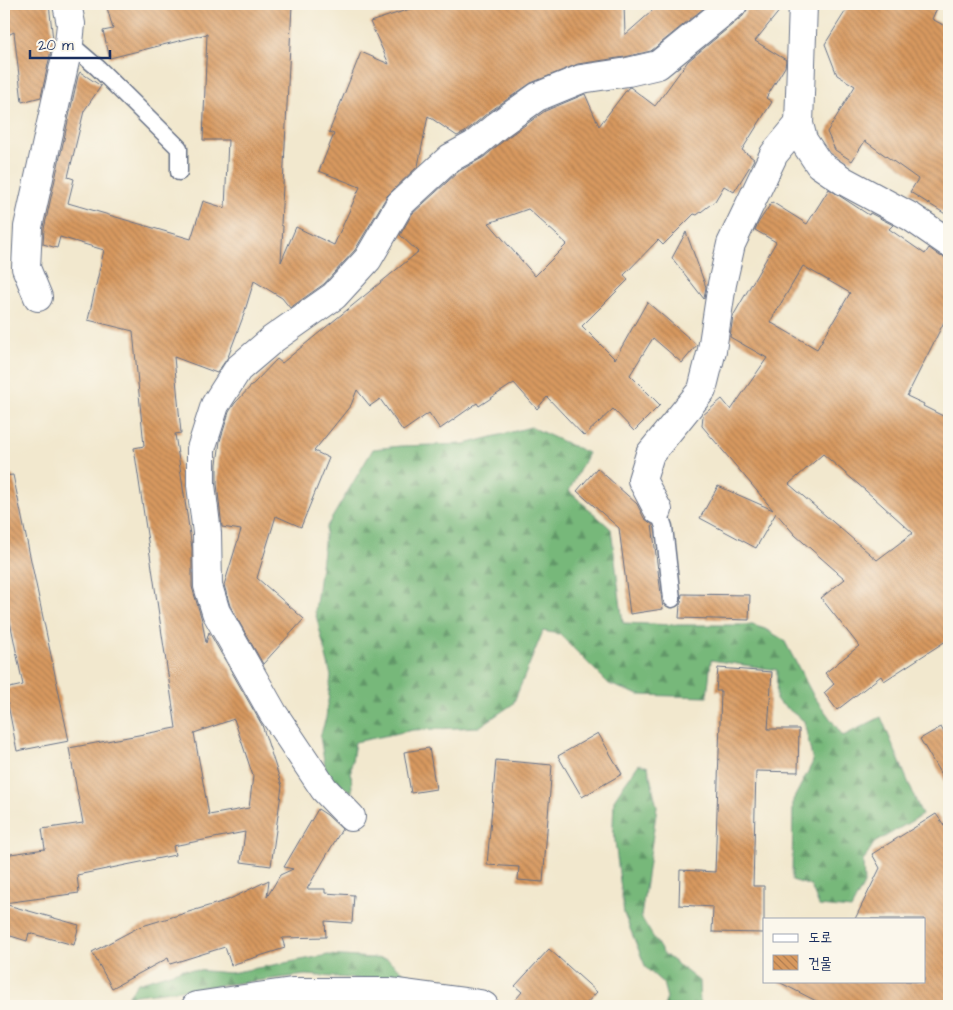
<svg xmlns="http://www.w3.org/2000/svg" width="953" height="1010" viewBox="0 0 953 1010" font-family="'Architects Daughter','Poor Story',sans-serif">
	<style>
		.forest { fill: url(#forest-firs); stroke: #49746c }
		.building { fill: url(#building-back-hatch); fill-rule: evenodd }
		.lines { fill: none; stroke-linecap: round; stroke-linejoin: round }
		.lane-casing { stroke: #667085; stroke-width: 19 }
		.street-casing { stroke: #667085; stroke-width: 30 }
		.lane { stroke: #fff; stroke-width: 16 }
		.street { stroke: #fff; stroke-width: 28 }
	</style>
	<defs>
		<pattern id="forest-firs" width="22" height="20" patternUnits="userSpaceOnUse" patternTransform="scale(1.25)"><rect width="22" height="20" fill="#77b87a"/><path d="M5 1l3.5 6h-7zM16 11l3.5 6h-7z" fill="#619667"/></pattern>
		<pattern id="building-back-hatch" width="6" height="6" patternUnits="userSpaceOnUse" patternTransform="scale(1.25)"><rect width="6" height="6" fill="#d8995f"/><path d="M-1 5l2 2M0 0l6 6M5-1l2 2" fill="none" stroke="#ae7d52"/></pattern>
	</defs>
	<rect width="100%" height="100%" fill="#fbf7ec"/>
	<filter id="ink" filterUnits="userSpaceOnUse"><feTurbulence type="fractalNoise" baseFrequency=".02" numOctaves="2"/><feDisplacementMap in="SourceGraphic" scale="10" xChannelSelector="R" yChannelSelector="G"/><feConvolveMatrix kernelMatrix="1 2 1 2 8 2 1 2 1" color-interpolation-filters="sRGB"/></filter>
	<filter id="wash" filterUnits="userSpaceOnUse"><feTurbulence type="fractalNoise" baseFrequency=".0096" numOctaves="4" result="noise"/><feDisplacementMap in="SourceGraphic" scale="20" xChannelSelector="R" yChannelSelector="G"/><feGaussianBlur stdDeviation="1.12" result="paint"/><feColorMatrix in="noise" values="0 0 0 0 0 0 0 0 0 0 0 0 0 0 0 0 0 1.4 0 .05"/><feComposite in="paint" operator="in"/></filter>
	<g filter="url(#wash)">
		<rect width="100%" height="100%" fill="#f2e8ce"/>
		<g class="forest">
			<polygon points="531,427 588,453 569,491 611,529 623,623 675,625 753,625 765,629 784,640 813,695 843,736 881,717 922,815 874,843 863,861 864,884 851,909 819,906 811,886 792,880 793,800 813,762 804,721 776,700 777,670 711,660 707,697 639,695 609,684 559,634 543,631 513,704 479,727 413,730 355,742 351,768 352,792 327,778 320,737 326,718 331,676 315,611 326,528 373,449 400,446 465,444"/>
			<polygon points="639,764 648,767 657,807 641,917 663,953 699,981 700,1006 664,1006 667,998 663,983 646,968 624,914 613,825 614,800 625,783"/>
			<polygon points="328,955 387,959 417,983 306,975 128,996 138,983 183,969 230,973"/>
		</g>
		<g id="blocks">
			<g class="building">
				<polygon points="4,4 49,4 53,40 52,46 41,97 22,102 14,32 4,37"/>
				<path d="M106,4h160l26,1 -11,220 2,1 -2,36 15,-35 38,18 26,-58 -41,-16 15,-37 -5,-2 32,-80 28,12 -19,-42 55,-18h199l1,31 35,-31h49l-58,47 -26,6 -47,7 -47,19 -42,29 -24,20 -8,4 -29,-20 -10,50 -31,30 -32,54 -31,34 -34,24 -8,-10 -28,-17 -11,36 -15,40 -11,16 -43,-16 7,76 -6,1 17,114v39l10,33 4,23 3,-11 53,93 20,61 -11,80 -30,-4 4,-30 -72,14 2,9 -98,20 2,18 -75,10v-48l41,-6 -3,-20 41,-6 -14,-75 107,-20 -42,-280 10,-2 -11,-115 -45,-11 16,-70 -44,-13 -3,11 -14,-4 1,-15 34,-153 2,-4 21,14 -17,25 -16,66 6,2 -6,24 123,36 12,-38 22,7 3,-68h-25l4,-106 -97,24 -7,-27 10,-2zM234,719l19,57 -4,32 -40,7 -15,-82z"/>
				<path d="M748,4h37l-30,37 31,19 -1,7 -19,31 6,4 -30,48 12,9 -2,4 -18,29 -10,-6 -9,15 -18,14 -3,-1 -31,31 -5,-5 -34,35 4,5 -46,46 33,33 32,-57 50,43 -15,18 -29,-25 -23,37 30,30 -26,26 -21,-22 -29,27 -37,-39 -10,12 -23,-26 -35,23 -2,-3 -37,26 -11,-16 -26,18 -23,-32 -10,7 -13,-16 -6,15 -37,46 15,7 -28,69 -25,-11 -19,62 47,41 -41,45 -33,-58 -6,-21 17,-55 -19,-3 -5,-43v-20l3,-23 9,-29 6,-9 42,-44 5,4 136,-111 -18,-17 12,-21 47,-43 25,-14 24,-20 37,-26 40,-17 14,32 29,-38 2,-1 25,19 33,-45 55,-45 4,-6zM528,209l39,35 -32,32 -46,-53z"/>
				<polygon points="850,4 939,4 932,19 949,28 949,224 944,221 947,215 910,192 918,179 865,141 852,161 835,150 827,132 855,86 837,75 825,44"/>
				<path d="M829,189l40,26 1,-2 23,12 -4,4 36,25 4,-6 11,8 9,2v54l-42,84 17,8 -1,2 26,13v220l-65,42 -3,-5 -44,34 -13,-17 10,-9 -9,-11 34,-27 -38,-48 24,-19 -50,-44 -19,-22 -20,35 -56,-30 18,-32 55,24 -71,-84 1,-11 19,-16 9,11 36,-52 -37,-21 3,-21 43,-74 -21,-12 3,-7 14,-21 35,22zM803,266l47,27 -33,56 -47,-27zM823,454l50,43 40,36 -36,27 -88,-76z"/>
				<polygon points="686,232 706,287 704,299 672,258"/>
				<polygon points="597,468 637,504 644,518 652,524 663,609 630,614 619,528 577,491"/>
				<polygon points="13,475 69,741 17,751 5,689 23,685 4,592 4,476"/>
				<polygon points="682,594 750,595 749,620 679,618 680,605 681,603"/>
				<polygon points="718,668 772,672 768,729 799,729 798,772 756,771 753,886 764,886 764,933 712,932 713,907 679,905 680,870 715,872 721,691 716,691"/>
				<polygon points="941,727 949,742 949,788 920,739"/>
				<polygon points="598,733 622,774 582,797 558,756"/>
				<polygon points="429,748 436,789 411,793 404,752"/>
				<polygon points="496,760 552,765 543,882 518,880 519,867 487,865"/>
				<polygon points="318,809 327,815 342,829 307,889 325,889 325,893 354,895 352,923 325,921 326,937 282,938 285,948 231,965 225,947 170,964 168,958 112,988 92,952 139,927 228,900 269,880 267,897 280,875 293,869 284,867"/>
				<polygon points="936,814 949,832 949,1006 826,1006 777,981 924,981 924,919 855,919 880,868 872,854"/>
				<polygon points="4,904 79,925 74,945 29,933 27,941 4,934"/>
				<polygon points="549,949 597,992 584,1006 510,1006 522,992 515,986"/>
			</g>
		</g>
	</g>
	<g filter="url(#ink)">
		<use href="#blocks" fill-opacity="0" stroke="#667085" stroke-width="1"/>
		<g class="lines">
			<defs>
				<g id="lane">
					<polyline points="69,43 98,68 179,148 179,172"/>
					<polyline points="658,510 664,527 672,599"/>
				</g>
				<g id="street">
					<polyline points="803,4 799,124 803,140 819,164 844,181 911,217 949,243"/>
					<polyline points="38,297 26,268 28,227 69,43 71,24 67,4"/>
					<polyline points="658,510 642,480 650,454 702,390 712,350 722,284 731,244 774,154 799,124"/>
					<polyline points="351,817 324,789 273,713 216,612 208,586 207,533 201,485 201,449 215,405 238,369 273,339 334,296 368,259 400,204 450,158 474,145 498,125 537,97 581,79 628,72 658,65 733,4"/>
					<polyline points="196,1006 292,992 391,992 480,1004 484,1006"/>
				</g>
			</defs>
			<use href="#lane" class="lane-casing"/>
			<use href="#street" class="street-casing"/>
			<use href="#lane" class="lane"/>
			<use href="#street" class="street"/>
		</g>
	</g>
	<rect width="953" height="1010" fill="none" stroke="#fbf7ec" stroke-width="20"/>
	<rect x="763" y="918" width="162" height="65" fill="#fbf7ec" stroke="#a1a7b3"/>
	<rect x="773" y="934" width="25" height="8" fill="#ffffff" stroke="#a1a7b3"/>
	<text x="808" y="942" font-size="15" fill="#1b2f5e">도로</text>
	<rect x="773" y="955" width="25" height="15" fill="url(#building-back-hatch)" stroke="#a1a7b3"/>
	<text x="808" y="968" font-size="15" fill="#1b2f5e">건물</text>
	<path d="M30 50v8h80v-8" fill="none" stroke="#1b2f5e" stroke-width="2.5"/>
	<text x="38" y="50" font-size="15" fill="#1b2f5e" stroke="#fbf7ec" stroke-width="4" paint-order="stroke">20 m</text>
</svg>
